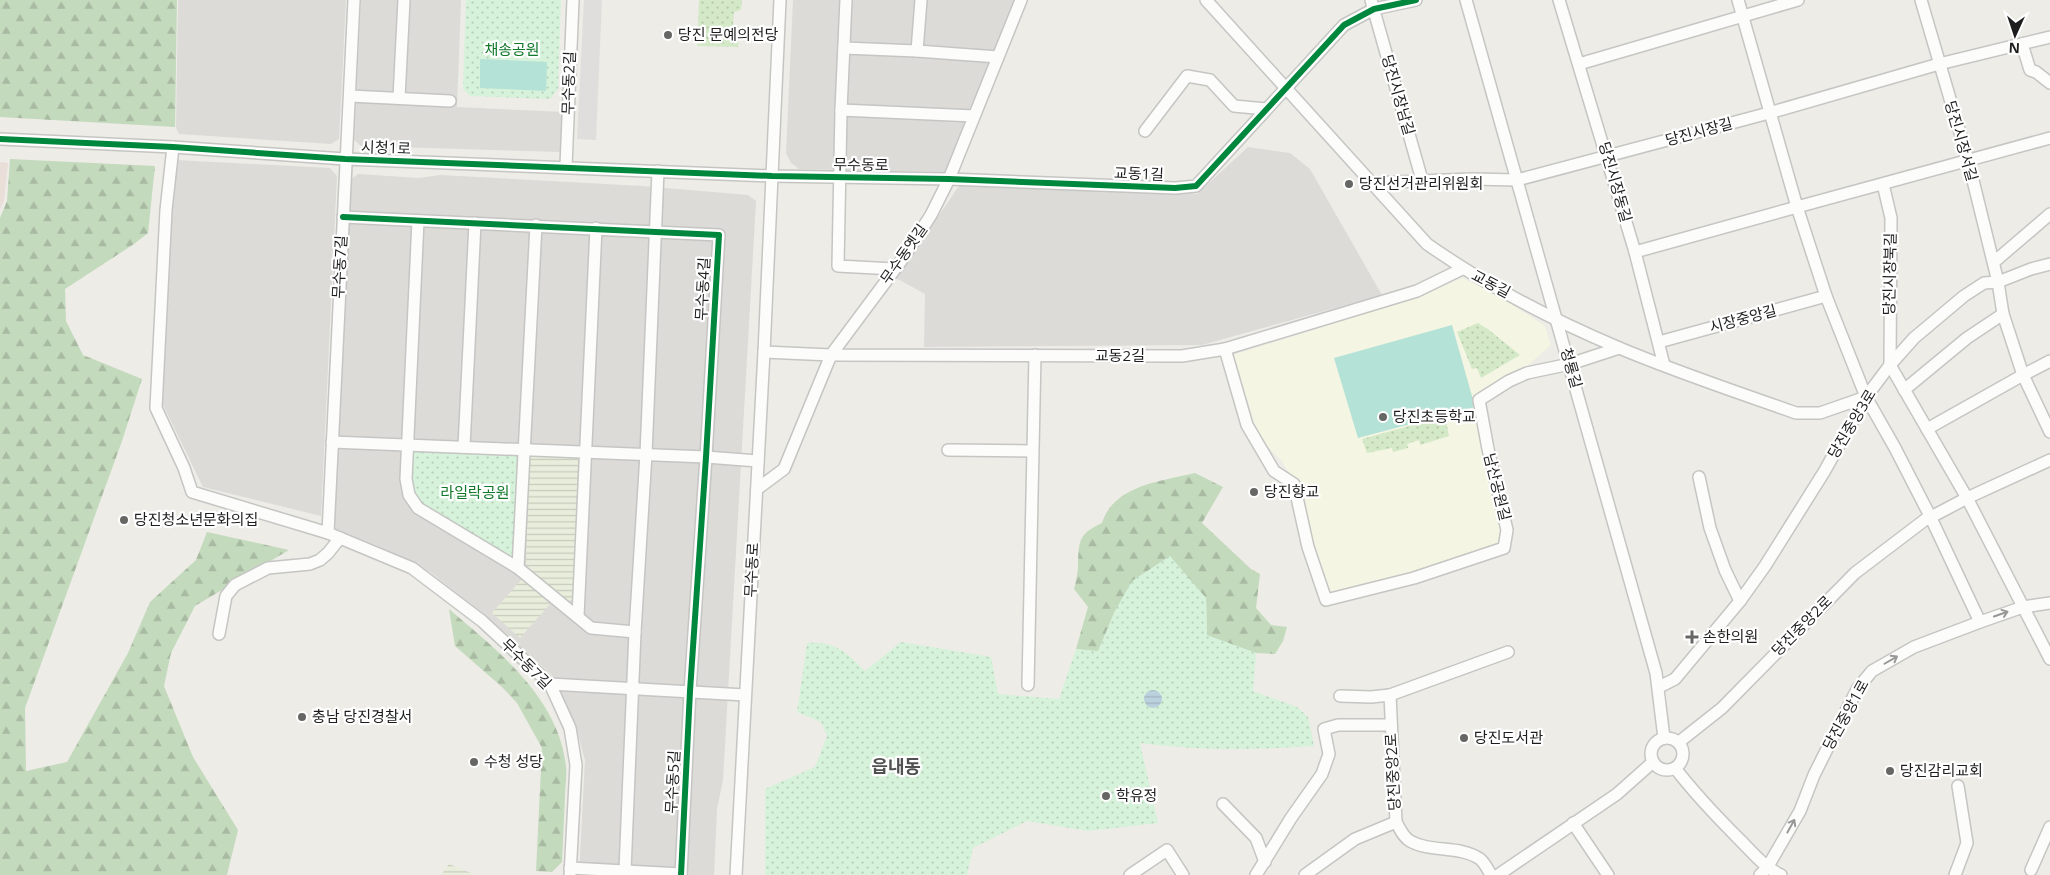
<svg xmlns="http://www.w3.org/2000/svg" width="2050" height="875" viewBox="0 0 2050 875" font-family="'Open Sans','Noto Sans KR',sans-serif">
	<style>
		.residential { fill: #dcdbd8 }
		.commercial { fill: #eaded9 }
		.education { fill: #f4f5e3 }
		.farmland { fill: url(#farmland-rules) }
		.grass { fill: url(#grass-dots) }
		.forest { fill: url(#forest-firs) }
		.park { fill: url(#park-dots) }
		.pitch { fill: #b4e2d6 }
		.parking { fill: #dfdedc }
		.water { fill: url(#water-rules) }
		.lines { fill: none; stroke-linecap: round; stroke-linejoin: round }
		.minor-casing { stroke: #c5c5c3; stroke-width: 14 }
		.minor { stroke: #fcfcfb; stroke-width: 11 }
		.cycleway-casing { stroke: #fff; stroke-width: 9 }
		.cycleway { stroke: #00873e; stroke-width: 6 }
		.oneway { stroke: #989898 }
		.poi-dot { fill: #666664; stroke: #fff; stroke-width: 2 }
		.labels { text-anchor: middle; stroke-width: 4.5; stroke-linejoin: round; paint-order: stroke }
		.poi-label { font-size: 15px; fill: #1e1e1e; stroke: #fff; text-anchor: start }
		.park-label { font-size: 15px; fill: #11782a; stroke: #fff }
		.street-label { font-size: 15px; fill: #1e1e1e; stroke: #fff }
		.quarter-label { font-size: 18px; font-weight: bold; fill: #515151; stroke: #fff }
	</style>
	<defs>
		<pattern id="farmland-rules" width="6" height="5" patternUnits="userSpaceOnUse" patternTransform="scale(1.25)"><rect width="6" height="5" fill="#e9eddb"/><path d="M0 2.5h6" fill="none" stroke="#c7cbbc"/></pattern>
		<pattern id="grass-dots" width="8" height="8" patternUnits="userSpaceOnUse" patternTransform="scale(1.25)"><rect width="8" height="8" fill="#d4e9c7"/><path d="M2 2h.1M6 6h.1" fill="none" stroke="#b6c7aa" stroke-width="1.8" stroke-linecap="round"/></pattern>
		<pattern id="forest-firs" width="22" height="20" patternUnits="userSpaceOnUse" patternTransform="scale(1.25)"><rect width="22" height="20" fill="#c4dabd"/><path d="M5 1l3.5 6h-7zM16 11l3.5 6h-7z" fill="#a8bba2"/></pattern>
		<pattern id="park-dots" width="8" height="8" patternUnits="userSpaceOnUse" patternTransform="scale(1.25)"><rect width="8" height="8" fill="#d6f2da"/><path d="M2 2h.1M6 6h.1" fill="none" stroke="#b7cfbb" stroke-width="1.8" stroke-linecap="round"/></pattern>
		<pattern id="water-rules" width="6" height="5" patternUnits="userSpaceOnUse" patternTransform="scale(1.25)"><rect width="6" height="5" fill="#bcd1de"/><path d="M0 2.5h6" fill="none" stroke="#a1b3be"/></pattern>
	</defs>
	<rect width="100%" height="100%" fill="#edece7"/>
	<g class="residential">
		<polygon points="178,0 346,0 339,139 331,144 179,134 176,128"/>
		<polygon points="361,0 461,0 457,107 564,112 561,152 361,146 354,140"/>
		<polygon points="793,0 1015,0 945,172 799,169 791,163 786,153"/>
		<polygon points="1248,147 1290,153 1310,169 1382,295 1202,345 924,347 925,294 896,278 961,183 1197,194"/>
		<polygon points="176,160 330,168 337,176 321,516 203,487 163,405 167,238"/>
		<polygon points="358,174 419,178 440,175 642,186 748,195 756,201 723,780 717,809 714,875 579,875 585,760 575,723 552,675 487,617 430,572 376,545 336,529 334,524 350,180"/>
	</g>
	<polygon class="commercial" points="0,162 8,163 4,201 0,210"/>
	<polygon class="education" points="1462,278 1488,289 1545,326 1551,345 1526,367 1474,395 1504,530 1501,544 1418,572 1328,595 1317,560 1296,484 1281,460 1264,443 1257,432 1233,355 1419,297"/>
	<g class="farmland">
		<polygon points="529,455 578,459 574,599 566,602 526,566"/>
		<polygon points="522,579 550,604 520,638 492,613"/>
		<polygon points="449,864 476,875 441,875"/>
	</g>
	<g class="grass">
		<polygon points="699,0 742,0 741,10 734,12 733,24 739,27 738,47 697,46"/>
		<polygon points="1478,323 1489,330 1520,355 1481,378 1477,368 1472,369 1457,332"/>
		<polygon points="1445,416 1449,436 1420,445 1419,440 1407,444 1408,448 1393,452 1392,448 1367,453 1362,439"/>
	</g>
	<g class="forest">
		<polygon points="0,0 177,0 175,127 0,117"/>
		<polygon points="10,159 155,166 148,233 134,244 65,289 66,321 83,355 142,379 122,441 25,708 26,771 67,762 128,653 150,602 196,560 207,532 289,550 195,606 171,653 164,686 193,757 238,830 227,875 0,875 0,218 7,201"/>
		<path d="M1195,473l28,14 -21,36 49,46 9,5 -4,34 15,17 16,2 -4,14 -8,13 -19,-1 -49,-17 -1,-38 -91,13 -17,41 -22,-3 12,-42 -14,-18c2,-8 4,-16 4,-24 1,-24 0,-31 24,-42 12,-38 60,-42 93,-50z"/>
		<path d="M449,609c49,42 110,89 117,158 1,10 -1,20 -1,30 -1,22 -2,43 -3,65l-10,10 -16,-1 6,-123 -25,-45 -15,-16 -47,-41z"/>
	</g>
	<g class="park">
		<polygon points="466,0 561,0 558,89 550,99 470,96 463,89"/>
		<polygon points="416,450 514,455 518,459 514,560 419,507 411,494 412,453"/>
		<path d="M1170,556l36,42 1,37 49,18 -3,38 44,16 11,10 6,29c-59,4 -115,5 -174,-3l18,80 -70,8 -61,-10 -54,27 -6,27h-202v-86l50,-22 12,-31 -6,-14 -24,-10 10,-69c28,-2 39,9 58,28l36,-29 90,15 7,37 61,5 17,-50 22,2 17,-40 17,-30z"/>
	</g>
	<g class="pitch">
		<polygon points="480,59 547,62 546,91 480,88"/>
		<polygon points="1452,325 1475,407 1358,438 1334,358"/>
	</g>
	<polygon class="parking" points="584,0 602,0 596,140 577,139"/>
	<circle class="water" cx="1153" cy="699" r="9"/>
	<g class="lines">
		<defs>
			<g id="minor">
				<polyline points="846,0 841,110 838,266 894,269"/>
				<path d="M1206,0l221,244c57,40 126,76 190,103 59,25 120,45 179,66h24l46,-16"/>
				<polyline points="1371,0 1422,180"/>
				<polyline points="1466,0 1656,673 1664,738"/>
				<polyline points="1559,0 1635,252 1664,365"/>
				<polyline points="1921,0 1968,160 1998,282 2031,269 2050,264"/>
				<polyline points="2022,44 2030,70 2036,72 2050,83"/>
				<polyline points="844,48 917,51 998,57"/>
				<polyline points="917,51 921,0"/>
				<polyline points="1579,64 1798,0"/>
				<polyline points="350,96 450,101"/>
				<polyline points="399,98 404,0"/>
				<polyline points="841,110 974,116"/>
				<polyline points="1145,131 1187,76 1210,80 1234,106 1266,109"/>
				<polyline points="0,139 173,147 345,159 772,176 949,179 1175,188 1196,186 1344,25 1374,9 1416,0"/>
				<polyline points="173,147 166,210 156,408 184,468 192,492 328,533 412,568 482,621 550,684 570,728 576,765 570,875"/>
				<polyline points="566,166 573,0"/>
				<polyline points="1369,183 1472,179 1517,180 1769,113 1939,64 2050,37"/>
				<polyline points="1883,184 1891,218 1890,365"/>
				<polyline points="343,217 719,235 706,457 690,691 681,875"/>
				<polyline points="418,221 406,479 409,495 418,508 518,568 591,628 635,632"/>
				<polyline points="1635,252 1797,207 1738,0"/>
				<polyline points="1994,262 2050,214"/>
				<polyline points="2003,314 2023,375 2050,361"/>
				<polyline points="1659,342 1826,296"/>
				<polyline points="1225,349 1247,425 1274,471 1294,484 1308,547 1326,600 1414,578 1504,548 1507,530 1488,449 1479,400 1509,381 1527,373 1570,364 1619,348"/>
				<polyline points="764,352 831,355 1182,356 1225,349 1417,291 1462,269"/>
				<polyline points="1890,365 1967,498 2050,659"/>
				<polyline points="1927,429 2023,375 2050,432"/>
				<polyline points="332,442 706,457 758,461"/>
				<polyline points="464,447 475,223"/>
				<polyline points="948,450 1032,451"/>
				<polyline points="1699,477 1710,528 1725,570 1740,601"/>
				<polyline points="757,489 784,469 831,355 901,261 931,215 949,179 1021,0"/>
				<polyline points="328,533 354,0"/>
				<polyline points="518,568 536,225"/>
				<polyline points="578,616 596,228"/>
				<polyline points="1980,622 1930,516 1895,448 1866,397 1826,296 1797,207 2050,138"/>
				<polyline points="219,634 226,596 235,585 268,568 310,564 320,560 328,553 340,538"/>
				<polyline points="550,684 745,695"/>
				<polyline points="1028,685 1035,355"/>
				<polyline points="1659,687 1675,679 1740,601 1765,566 1824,472 1866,397 1890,365 1914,338 1964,296 1984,283 1998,282 2003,314 1967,338 1904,390"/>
				<polyline points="1340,696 1371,697 1390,695"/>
				<circle cx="1667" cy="754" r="16"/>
				<polyline points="1679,742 1722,708 1855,573 1930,516 1933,516 1967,498 2050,460"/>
				<path d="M1675,768c20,26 42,49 65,72 13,13 24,27 41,35"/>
				<polyline points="1223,804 1256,838 1265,862"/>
				<polyline points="1573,823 1608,875"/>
				<polyline points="570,868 681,874"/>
				<polyline points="625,870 635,632 646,454 658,171"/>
				<polyline points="2031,870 2050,827"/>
				<polyline points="736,875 764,352 780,0"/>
				<polyline points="1130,875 1167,850 1183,875"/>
				<polyline points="1256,875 1291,818 1322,774 1329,754 1324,729 1338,725 1391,725"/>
				<polyline points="1305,875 1355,839 1396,822"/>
				<path d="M1491,875c-3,-5 -6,-12 -11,-16 -20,-14 -49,-6 -70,-18 -7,-4 -10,-12 -14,-19l-6,-127 118,-43"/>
				<polyline points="1498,875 1617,794 1653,762"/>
				<polyline points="1760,875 1767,868 1800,811 1814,775 1848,707 1858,688 1872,671 1914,647 1980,622 2023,607 2050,603"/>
				<polyline points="1955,875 1967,843 1958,786"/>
			</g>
		</defs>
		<use href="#minor" class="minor-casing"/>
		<use href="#minor" class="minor"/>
		<defs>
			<g id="cycleway">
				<polyline points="0,139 173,147 345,159 772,176 949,179 1175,188 1196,186 1344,25 1374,9 1416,0"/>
				<polyline points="343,217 719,235 706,457 690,691 681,875"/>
			</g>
		</defs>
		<use href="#cycleway" class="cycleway-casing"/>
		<use href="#cycleway" class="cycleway"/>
	</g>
	<defs><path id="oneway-shaft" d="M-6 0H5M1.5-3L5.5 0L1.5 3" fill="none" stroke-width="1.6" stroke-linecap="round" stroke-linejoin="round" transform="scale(1.25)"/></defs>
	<g class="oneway">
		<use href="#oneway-shaft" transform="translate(2001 614) rotate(-19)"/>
		<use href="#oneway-shaft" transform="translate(1891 660) rotate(-30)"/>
		<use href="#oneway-shaft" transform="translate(1791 826) rotate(-61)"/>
	</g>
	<g class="poi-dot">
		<circle cx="668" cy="35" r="5"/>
		<circle cx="1349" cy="184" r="5"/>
		<circle cx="1383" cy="417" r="5"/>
		<circle cx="1254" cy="492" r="5"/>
		<circle cx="124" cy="520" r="5"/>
		<path d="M1689.5 629.5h5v5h5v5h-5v5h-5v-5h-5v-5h5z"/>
		<circle cx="302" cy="717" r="5"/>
		<circle cx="1464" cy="738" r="5"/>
		<circle cx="474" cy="762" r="5"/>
		<circle cx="1890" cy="771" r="5"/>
		<circle cx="1106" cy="796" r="5"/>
	</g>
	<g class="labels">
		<g class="poi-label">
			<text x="678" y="40">당진 문예의전당</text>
			<text x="1359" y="189">당진선거관리위원회</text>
			<text x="1393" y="422">당진초등학교</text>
			<text x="1264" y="497">당진향교</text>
			<text x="134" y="525">당진청소년문화의집</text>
			<text x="1703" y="642">손한의원</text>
			<text x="312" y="722">충남 당진경찰서</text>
			<text x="1474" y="743">당진도서관</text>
			<text x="484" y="767">수청 성당</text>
			<text x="1900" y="776">당진감리교회</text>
			<text x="1116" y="801">학유정</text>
		</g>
		<g class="park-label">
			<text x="512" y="55">채송공원</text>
			<text x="475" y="498">라일락공원</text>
		</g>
		<g class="street-label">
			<text transform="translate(569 83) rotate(-88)" y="5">무수동2길</text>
			<text transform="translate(1398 95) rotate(74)" y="5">당진시장남길</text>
			<text transform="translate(1699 132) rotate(-15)" y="5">당진시장길</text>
			<text transform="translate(1961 141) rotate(74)" y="5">당진시장서길</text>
			<text transform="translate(386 148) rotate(2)" y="5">시청1로</text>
			<text transform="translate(861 165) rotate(1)" y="5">무수동로</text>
			<text transform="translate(1139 174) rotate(2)" y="5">교동1길</text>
			<text transform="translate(1615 182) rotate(74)" y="5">당진시장동길</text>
			<text transform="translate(904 254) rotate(-55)" y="5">무수동옛길</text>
			<text transform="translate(340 267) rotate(-87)" y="5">무수동7길</text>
			<text transform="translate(1890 274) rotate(-89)" y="5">당진시장북길</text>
			<text transform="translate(1491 284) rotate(28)" y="5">교동길</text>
			<text transform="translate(703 289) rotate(-87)" y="5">무수동4길</text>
			<text transform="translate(1743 319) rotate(-15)" y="5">시장중앙길</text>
			<text x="1120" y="361">교동2길</text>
			<text transform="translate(1571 368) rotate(74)" y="5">청룡길</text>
			<text transform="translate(1852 424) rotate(-59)" y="5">당진중앙3로</text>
			<text transform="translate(1497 487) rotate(76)" y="5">남산공원길</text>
			<text transform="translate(752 570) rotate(-87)" y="5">무수동로</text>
			<text transform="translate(1802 626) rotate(-45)" y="5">당진중앙2로</text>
			<text transform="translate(526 664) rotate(45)" y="5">무수동7길</text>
			<text transform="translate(1846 715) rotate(-61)" y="5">당진중앙1로</text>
			<text transform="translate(1393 772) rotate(-93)" y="5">당진중앙2로</text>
			<text transform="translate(673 782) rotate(-87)" y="5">무수동5길</text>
		</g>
		<g class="quarter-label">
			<text x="896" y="773">읍내동</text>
		</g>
	</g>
	<g transform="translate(2015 35) rotate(183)" stroke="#ffffff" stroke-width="4" paint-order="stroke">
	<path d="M0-4L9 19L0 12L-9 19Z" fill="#1e1e1e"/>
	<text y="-8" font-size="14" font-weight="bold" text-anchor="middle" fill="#1e1e1e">N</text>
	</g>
</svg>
